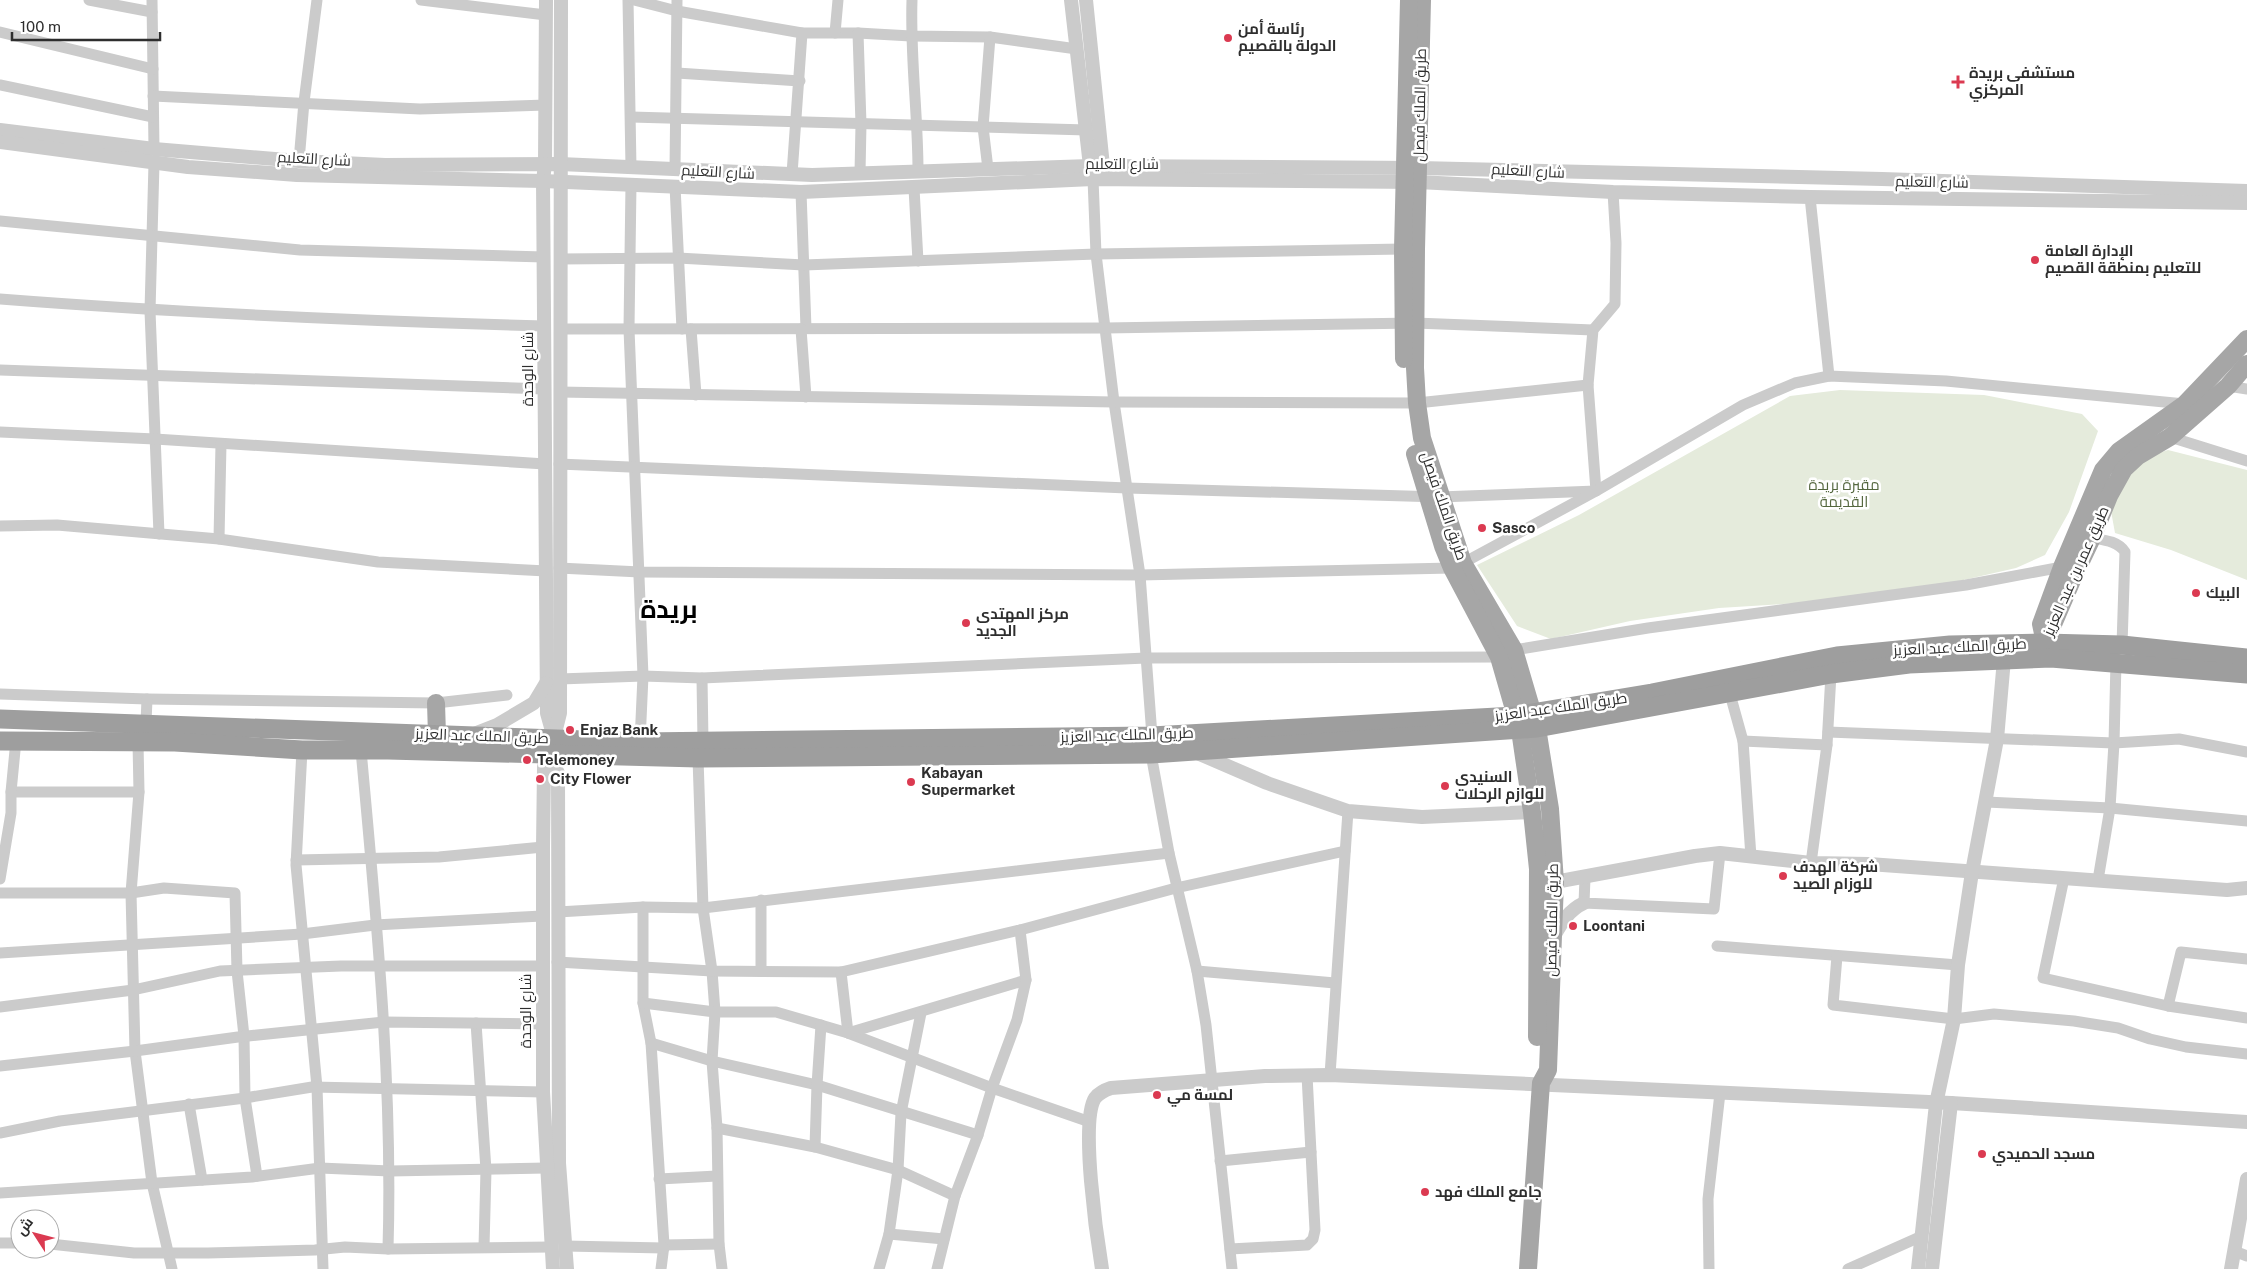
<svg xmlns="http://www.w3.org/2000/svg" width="2247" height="1269" viewBox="0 0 2247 1269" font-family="'Public Sans',Cairo,sans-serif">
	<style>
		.green { fill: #e5ebdc }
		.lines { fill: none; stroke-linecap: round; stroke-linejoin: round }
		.minor { stroke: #cbcbcb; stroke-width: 11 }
		.tertiary { stroke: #cbcbcb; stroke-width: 14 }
		.primary { stroke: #a6a6a6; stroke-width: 18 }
		.trunk { stroke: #9e9e9e; stroke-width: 19 }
		.poi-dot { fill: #db3a51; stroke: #fff; stroke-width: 2 }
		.labels { text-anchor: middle; stroke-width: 5; stroke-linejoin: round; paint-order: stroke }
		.poi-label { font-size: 15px; font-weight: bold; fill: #2e2e2e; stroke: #fff; text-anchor: start }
		.street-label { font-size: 15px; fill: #2e2e2e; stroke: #fff }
		.park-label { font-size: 15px; fill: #54673e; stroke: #fff }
		.town-label { font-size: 25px; font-weight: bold; fill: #000; stroke: #fff }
	</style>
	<rect width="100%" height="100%" fill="#fff"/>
	<g class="green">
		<polygon points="1840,390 1984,395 2082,414 2098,431 2069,512 2045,555 2016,568 1920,590 1799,603 1719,608 1630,621 1551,639 1517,626 1477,565 1579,515 1790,396"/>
		<polygon points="2168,450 2247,470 2247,580 2171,550 2115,533 2111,511 2120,484 2149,456"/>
	</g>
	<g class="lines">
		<g class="minor">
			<polyline points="89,0 152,12"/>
			<polyline points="152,0 154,149"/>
			<polyline points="421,0 546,15"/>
			<polyline points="628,0 631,167"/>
			<polyline points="634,0 677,11 802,33 858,33 911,36 990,37 1077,49"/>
			<path d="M912,0c-2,57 6,114 6,171"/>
			<polyline points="0,32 153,69"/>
			<polyline points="835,33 838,0"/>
			<polyline points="858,33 861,124 860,173"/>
			<polyline points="677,73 800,81"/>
			<polyline points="0,85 153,117"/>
			<polyline points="153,96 420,109 546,105"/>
			<polyline points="631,117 1087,130"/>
			<polyline points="299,161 304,102 317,0"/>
			<polyline points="154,163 150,311 159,534"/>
			<polyline points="675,169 677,0"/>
			<polyline points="988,169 983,127 990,37"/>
			<polyline points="792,174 802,33"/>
			<polyline points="1093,179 1096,254 1114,402 1140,575 1152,736"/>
			<polyline points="631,184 629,329 643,676 640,742"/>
			<polyline points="675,186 682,329"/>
			<polyline points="914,188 918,261"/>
			<polyline points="801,192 806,328"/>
			<polyline points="1810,197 1829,376"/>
			<polyline points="0,221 300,250 544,257"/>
			<polyline points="560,259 678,258 804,265 1096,254 1403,249"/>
			<path d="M0,299c181,14 362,22 544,27"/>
			<polyline points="560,329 1106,328 1415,323 1593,330"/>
			<polyline points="691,329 696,395"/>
			<polyline points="801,329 806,397"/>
			<polyline points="0,370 544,389"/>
			<polyline points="2228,386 2247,389"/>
			<polyline points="560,392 1114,402 1417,403 1588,385"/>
			<polyline points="0,432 155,439 545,464"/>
			<polyline points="2170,437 2247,461"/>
			<polyline points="559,464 1127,488 1440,497 1596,491 1588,385 1593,330 1615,304 1616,243 1613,192"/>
			<polyline points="0,526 57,525 219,539 378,562 546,571"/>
			<path d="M2092,538c12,2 26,3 33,14l-3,93"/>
			<polyline points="219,539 221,444"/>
			<polyline points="1463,563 1596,491 1743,405 1795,383 1829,376 1946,381 2185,404"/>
			<polyline points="559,568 640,572 1140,575 1452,568"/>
			<polyline points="1514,650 1648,628 1966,585 2062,567"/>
			<polyline points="702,678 703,742"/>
			<polyline points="560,679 643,676 702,678 1146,658 1499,657"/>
			<polyline points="0,694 147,699 436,703 507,695"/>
			<polyline points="1730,694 1743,741 1751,857"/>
			<polyline points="146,723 147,699"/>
			<polyline points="1828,732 2114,743 2179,739 2247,752"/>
			<polyline points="1743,741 1827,745"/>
			<polyline points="138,742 139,792 131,893 135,1051 152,1183 172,1269"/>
			<polyline points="302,750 296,865 317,1087 323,1269"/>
			<path d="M361,750c15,166 32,332 27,499"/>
			<polyline points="1151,754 1169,853 1197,971 1206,1025 1232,1269"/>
			<polyline points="698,758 703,908 712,971 715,1012 712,1061 717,1128 719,1244 722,1269"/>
			<polyline points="11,792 139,792"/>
			<polyline points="1986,802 2110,808 2247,821"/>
			<polyline points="296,860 439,857 543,847"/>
			<polyline points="1811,863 1827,745 1831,674"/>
			<polyline points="1585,878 1584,903 1714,909 1720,853"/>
			<polyline points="2064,878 2043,978 2168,1006 2247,1018"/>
			<polyline points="0,879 11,813 11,792 16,740"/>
			<polyline points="2098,880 2110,808 2114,743 2116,662"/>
			<polyline points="0,893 131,893 164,888 235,893 237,971 244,1036 245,1098 257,1176"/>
			<polyline points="643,907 643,1003 651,1043 664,1245 661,1269"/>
			<polyline points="558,912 643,907 703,908 1169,853"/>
			<polyline points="1717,946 1958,965"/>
			<polyline points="0,953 302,934 375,925 542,916"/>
			<polyline points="1837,956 1833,1005 1954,1019 1994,1014 2074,1021 2118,1028 2150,1039 2186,1047 2247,1054"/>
			<polyline points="557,962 712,971 841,972 1020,930 1176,888 1345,851"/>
			<polyline points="761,971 761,900"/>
			<polyline points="1197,971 1335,983"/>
			<polyline points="841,972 848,1033"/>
			<polyline points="643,1003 715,1012 776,1012 848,1033 992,1088 1090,1122"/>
			<polyline points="2168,1006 2181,952 2247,959"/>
			<polyline points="0,1007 133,990 220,971 341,966 542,966"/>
			<polyline points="476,1023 486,1170 484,1247"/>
			<polyline points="848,1033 1026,980"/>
			<polyline points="651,1043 712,1061 817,1085 978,1135"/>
			<polyline points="0,1066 135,1051 238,1037 384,1022 543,1024"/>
			<polyline points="1330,1075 1348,811"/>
			<polyline points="189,1104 202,1180"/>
			<polyline points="717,1128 815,1147 898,1170 955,1196"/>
			<polyline points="0,1133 60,1121 245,1098 312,1087 543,1092"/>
			<polyline points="815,1147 817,1085 821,1025"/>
			<polyline points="1220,1161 1311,1152"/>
			<polyline points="659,1179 717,1176"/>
			<polyline points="0,1193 252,1177 320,1168 390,1171 546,1168"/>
			<polyline points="889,1234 944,1239"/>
			<polyline points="0,1243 20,1243"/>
			<polyline points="50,1244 134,1253 208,1253 315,1250 345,1247 388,1249 551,1247"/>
			<polyline points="664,1245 719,1244"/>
			<polyline points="565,1246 664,1248"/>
			<polyline points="1230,1249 1307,1245 1313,1239 1315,1230 1307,1075"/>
			<polyline points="2234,1251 2247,1256"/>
			<polyline points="879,1269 889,1234 898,1170 901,1113 921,1013"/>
			<polyline points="937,1269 955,1196 978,1135 992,1088 1017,1020 1026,980 1020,930"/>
			<polyline points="1709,1269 1708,1199 1720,1093"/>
			<polyline points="1848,1269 1922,1236"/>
		</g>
		<g class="tertiary">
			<polyline points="546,0 545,164 543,181 547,713 554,738"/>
			<polyline points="1071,0 1090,166"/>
			<polyline points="1086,0 1103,166"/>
			<polyline points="0,130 154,149 299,161 385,165 560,164 812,175 1090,166 1419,168 1882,179 2247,191"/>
			<polyline points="0,142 188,167 297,175 543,181 801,192 1093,179 1418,182 1613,192 1810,197 2247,203"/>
			<polyline points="474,734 497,725 534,703 546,683"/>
			<polyline points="554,737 560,713 561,0"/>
			<polyline points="1195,752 1267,783 1348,811 1422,817 1532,812"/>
			<polyline points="548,754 558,773 559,1163 567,1269"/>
			<polyline points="548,754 544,767 543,847 543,1092 553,1269"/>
			<polyline points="1555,882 1695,856 1720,853 1811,863 1869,864 2227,890 2247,888"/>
			<path d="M1554,936c8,-14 15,-26 30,-33"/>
			<path d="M1102,1269c-5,-30 -22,-148 -7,-171 4,-5 10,-8 16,-10l154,-12 65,-1 621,28 296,19"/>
			<polyline points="1918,1269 1936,1104 1954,1019 1958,965 1972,872 1997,739 2004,659"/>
			<polyline points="1932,1269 1951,1103"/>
			<polyline points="2231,1269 2247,1179"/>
		</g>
		<g class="primary">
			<polyline points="1422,0 1416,249 1415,368 1417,403 1422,438 1463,563 1514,650 1537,728 1550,809 1555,882 1548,1070 1541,1083 1528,1269"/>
			<polyline points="1404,359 1403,249 1409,0"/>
			<polyline points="1415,454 1443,546 1452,568 1499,657 1520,730 1532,812 1538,869 1537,1037"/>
			<polyline points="2045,643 2041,624 2062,567 2103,470 2119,451 2185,404 2247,339"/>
			<polyline points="2045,643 2073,578 2092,538 2109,496 2124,469 2138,456 2170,437 2228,386 2247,364"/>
			<polyline points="436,703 437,735"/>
		</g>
		<g class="trunk">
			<polyline points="0,719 640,742 1152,736 1515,716 1652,693 1837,656 1950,645 2045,643 2122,645 2247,658"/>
			<polyline points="0,741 175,742 302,750 388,750 698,758 1151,754 1537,728 1831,674 1909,664 2051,658 2247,674"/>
		</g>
	</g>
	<g class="poi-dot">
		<circle cx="1228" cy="38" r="5"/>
		<path d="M1955.5 74.5h5v5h5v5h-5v5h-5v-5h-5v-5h5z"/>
		<circle cx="2035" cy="260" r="5"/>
		<circle cx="1482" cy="528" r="5"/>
		<circle cx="2196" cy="593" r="5"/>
		<circle cx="966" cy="623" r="5"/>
		<circle cx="570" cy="730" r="5"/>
		<circle cx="527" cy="760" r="5"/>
		<circle cx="540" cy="779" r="5"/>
		<circle cx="911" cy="782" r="5"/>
		<circle cx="1445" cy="786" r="5"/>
		<circle cx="1783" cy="876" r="5"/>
		<circle cx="1573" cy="926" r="5"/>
		<circle cx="1157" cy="1095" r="5"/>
		<circle cx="1982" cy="1154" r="5"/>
		<circle cx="1425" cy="1192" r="5"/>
	</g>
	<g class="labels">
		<g class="poi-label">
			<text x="1238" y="34">رئاسة أمن<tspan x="1238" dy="17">الدولة بالقصيم</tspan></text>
			<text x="1969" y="78">مستشفى بريدة<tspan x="1969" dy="17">المركزي</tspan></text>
			<text x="2045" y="256">الإدارة العامة<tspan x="2045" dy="17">للتعليم بمنطقة القصيم</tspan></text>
			<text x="1492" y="533">Sasco</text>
			<text x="2206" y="598">البيك</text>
			<text x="976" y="619">مركز المهتدى<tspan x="976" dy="17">الجديد</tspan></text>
			<text x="580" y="735">Enjaz Bank</text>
			<text x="537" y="765">Telemoney</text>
			<text x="921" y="778">Kabayan<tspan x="921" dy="17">Supermarket</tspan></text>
			<text x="1455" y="782">السنيدي<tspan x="1455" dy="17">للوازم الرحلات</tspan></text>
			<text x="550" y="784">City Flower</text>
			<text x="1793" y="872">شركة الهدف<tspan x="1793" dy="17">للوزام الصيد</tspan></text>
			<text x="1583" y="931">Loontani</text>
			<text x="1167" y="1100">لمسة مي</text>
			<text x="1992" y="1159">مسجد الحميدي</text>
			<text x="1435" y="1197">جامع الملك فهد</text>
		</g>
		<g class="street-label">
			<text transform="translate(1420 105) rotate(-89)" y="5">طريق الملك فيصل</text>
			<text transform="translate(314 159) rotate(3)" y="5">شارع التعليم</text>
			<text x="1122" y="169">شارع التعليم</text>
			<text transform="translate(1528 171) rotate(3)" y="5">شارع التعليم</text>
			<text transform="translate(718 172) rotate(3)" y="5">شارع التعليم</text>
			<text transform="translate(1932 182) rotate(1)" y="5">شارع التعليم</text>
			<text transform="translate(528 369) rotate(-90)" y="5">شارع الوحدة</text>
			<text transform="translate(1444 506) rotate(71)" y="5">طريق الملك فيصل</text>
			<text transform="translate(2076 571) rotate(-66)" y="5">طريق عمر بن عبد العزيز</text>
			<text transform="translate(1960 647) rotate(-3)" y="5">طريق الملك عبد العزيز</text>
			<text transform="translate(1561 707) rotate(-8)" y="5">طريق الملك عبد العزيز</text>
			<text transform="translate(1127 735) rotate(-2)" y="5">طريق الملك عبد العزيز</text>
			<text transform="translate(482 736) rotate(2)" y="5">طريق الملك عبد العزيز</text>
			<text transform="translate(1552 920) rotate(-89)" y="5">طريق الملك فيصل</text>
			<text transform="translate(526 1011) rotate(-90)" y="5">شارع الوحدة</text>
		</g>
		<g class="park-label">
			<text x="1844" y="490">مقبرة بريدة<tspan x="1844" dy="17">القديمة</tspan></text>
		</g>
		<g class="town-label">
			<text x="669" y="618">بريدة</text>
		</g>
	</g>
	<g transform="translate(35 1234) rotate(306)"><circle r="24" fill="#ffffff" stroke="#ababab"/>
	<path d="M0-4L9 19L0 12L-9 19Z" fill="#db3a51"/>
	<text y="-8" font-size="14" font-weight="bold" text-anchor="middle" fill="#2e2e2e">ش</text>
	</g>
	<path d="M12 32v8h148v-8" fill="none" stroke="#2e2e2e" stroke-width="2.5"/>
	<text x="20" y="32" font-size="15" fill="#2e2e2e" stroke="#ffffff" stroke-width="4" paint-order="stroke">100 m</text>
</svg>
